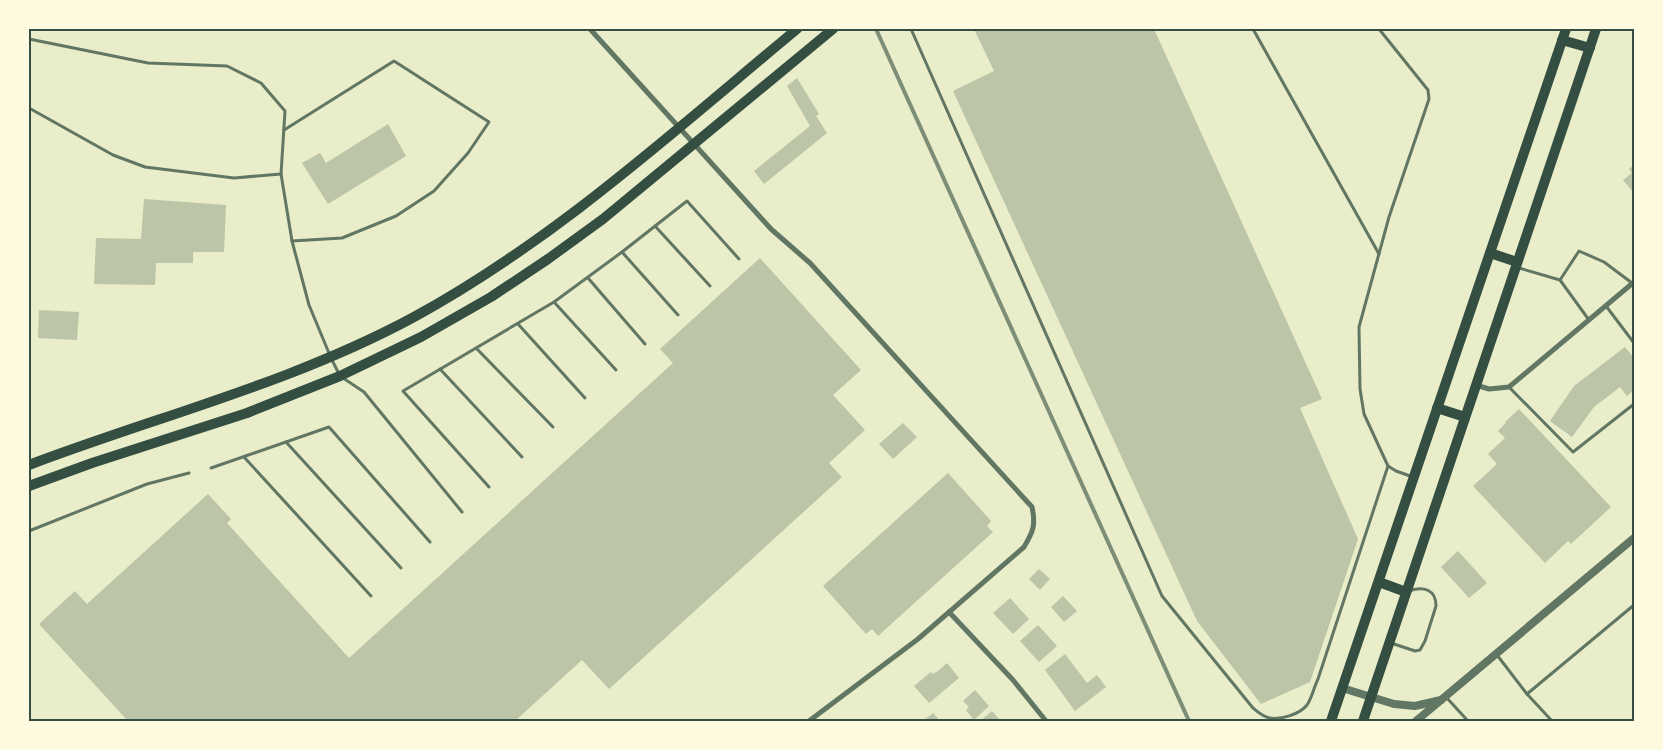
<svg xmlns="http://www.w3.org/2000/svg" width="1663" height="750" viewBox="0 0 1663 750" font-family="Overpass,sans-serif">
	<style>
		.building { fill: #bcc5a7 }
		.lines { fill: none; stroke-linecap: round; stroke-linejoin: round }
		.service { stroke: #617663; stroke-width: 3 }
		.minor { stroke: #617663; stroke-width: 5 }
		.tertiary { stroke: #617663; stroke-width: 8 }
		.primary { stroke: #344e41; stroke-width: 10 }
		.rail { stroke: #7c8e77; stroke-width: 4 }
		.neatline { fill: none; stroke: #344e41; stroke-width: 2 }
	</style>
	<rect width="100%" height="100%" fill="#e9edc9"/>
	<g class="building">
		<polygon points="974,29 1154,29 1322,399 1300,408 1358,539 1310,682 1261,704 1197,621 953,91 994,71"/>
		<polygon points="797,78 819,114 816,116 827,133 764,184 754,171 810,126 787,86"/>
		<polygon points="388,124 406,156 328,204 302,163 320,153 326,163"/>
		<polygon points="1634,165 1634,193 1623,180 1632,173 1629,169"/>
		<polygon points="144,199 226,205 224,252 193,252 193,263 156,263 155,285 94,284 96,238 141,239"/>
		<polygon points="760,258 861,370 833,395 865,430 829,463 842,477 609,689 582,660 515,721 128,721 39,624 75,591 87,604 208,494 231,519 227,523 349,658 673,363 660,349"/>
		<polygon points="39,310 79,312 77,340 38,338"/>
		<polygon points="1625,347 1634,358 1634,390 1627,396 1620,387 1594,407 1572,437 1550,421 1574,386"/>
		<polygon points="1519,409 1611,507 1571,544 1568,541 1545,563 1473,486 1497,464 1488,454 1505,438 1498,431 1506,423 1505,422"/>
		<polygon points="903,423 917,437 893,459 879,444"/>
		<polygon points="948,473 991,521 987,526 993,532 878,636 872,629 866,634 823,586"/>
		<polygon points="1458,551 1487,583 1469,598 1441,567"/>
		<polygon points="1039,569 1050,579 1040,590 1029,579"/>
		<polygon points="1063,596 1077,611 1064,622 1051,607"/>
		<polygon points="1010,598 1029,619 1013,634 993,613"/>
		<polygon points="1038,625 1057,646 1039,662 1020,641"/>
		<polygon points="1065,654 1087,683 1097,675 1106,687 1075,711 1045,670"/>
		<polygon points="947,663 959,678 929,703 914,686 931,672 933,674 938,671"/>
		<polygon points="975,690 989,706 974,720 966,710 969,707 963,701"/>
		<polygon points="992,711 1001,721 980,721"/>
		<polygon points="933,713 940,721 923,721"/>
	</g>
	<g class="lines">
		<g class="service">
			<path d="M911,29l251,567 91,112c5,4 10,9 17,10 11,2 30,-4 37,-13 5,-7 7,-18 11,-26l70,-213"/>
			<polyline points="1253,29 1379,254"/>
			<polyline points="1379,29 1428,90 1429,99 1389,217 1359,327 1360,389 1364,414 1388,466 1396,471 1413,477"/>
			<polyline points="29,39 148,63 227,66 261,83 285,111 281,174 292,241 309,305 331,358 340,376 364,392 462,512"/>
			<polyline points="29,108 113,155 145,167 234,178 281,174"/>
			<polyline points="284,130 394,61 489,122 468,153 434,191 396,216 342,238 292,241"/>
			<polyline points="655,226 710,286"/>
			<polyline points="622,252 678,315"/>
			<polyline points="1519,268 1560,280 1589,320"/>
			<polyline points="588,278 645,344"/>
			<polyline points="1560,280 1579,251 1604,262 1632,283"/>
			<polyline points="554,302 616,370"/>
			<polyline points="1606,306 1634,343"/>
			<polyline points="518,324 585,398"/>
			<polyline points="476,348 553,427"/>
			<polyline points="440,369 522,457"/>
			<polyline points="1509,387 1573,452 1634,404"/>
			<polyline points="286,442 401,568"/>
			<polyline points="244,457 371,596"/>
			<polyline points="211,468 329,427 430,542"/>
			<polyline points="489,487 403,391 554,302 622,252 687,201 739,259"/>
			<polyline points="29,531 147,484 189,473"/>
			<path d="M1391,643l24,8 5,-1 5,-9 11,-35c0,-17 -13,-20 -27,-15"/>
			<polyline points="1497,655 1527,694 1552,721"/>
			<polyline points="1527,694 1634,605"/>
			<polyline points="1446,697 1468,721"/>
		</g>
		<g class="minor">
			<path d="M590,29l181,200 39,34 222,244c4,18 1,25 -8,40l-106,92 -109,82"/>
			<polyline points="1476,385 1489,389 1509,387 1634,282"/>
			<polyline points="949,612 1013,680 1046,721"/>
		</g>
		<g class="tertiary">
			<polyline points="1342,688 1394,704 1415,706 1441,700"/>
			<polyline points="1416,721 1634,538"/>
		</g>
		<g class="primary">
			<polyline points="1562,40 1590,48"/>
			<polyline points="1490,253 1517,262"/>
			<polyline points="1437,408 1465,417"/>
			<path d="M29,465c129,-49 263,-82 385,-148 141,-77 260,-186 383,-288"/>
			<polyline points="29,486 92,463 247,413 340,376 421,337 491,297 548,259 603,219 833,29"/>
			<polyline points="1379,582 1406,592"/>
			<polyline points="1331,721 1566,29"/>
			<polyline points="1363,721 1596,29"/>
		</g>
		<polyline class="rail" points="876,29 1189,721"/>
	</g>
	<rect width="1663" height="750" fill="none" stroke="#fefae0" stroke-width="60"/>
	<rect x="30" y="30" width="1603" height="690" class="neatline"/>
</svg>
